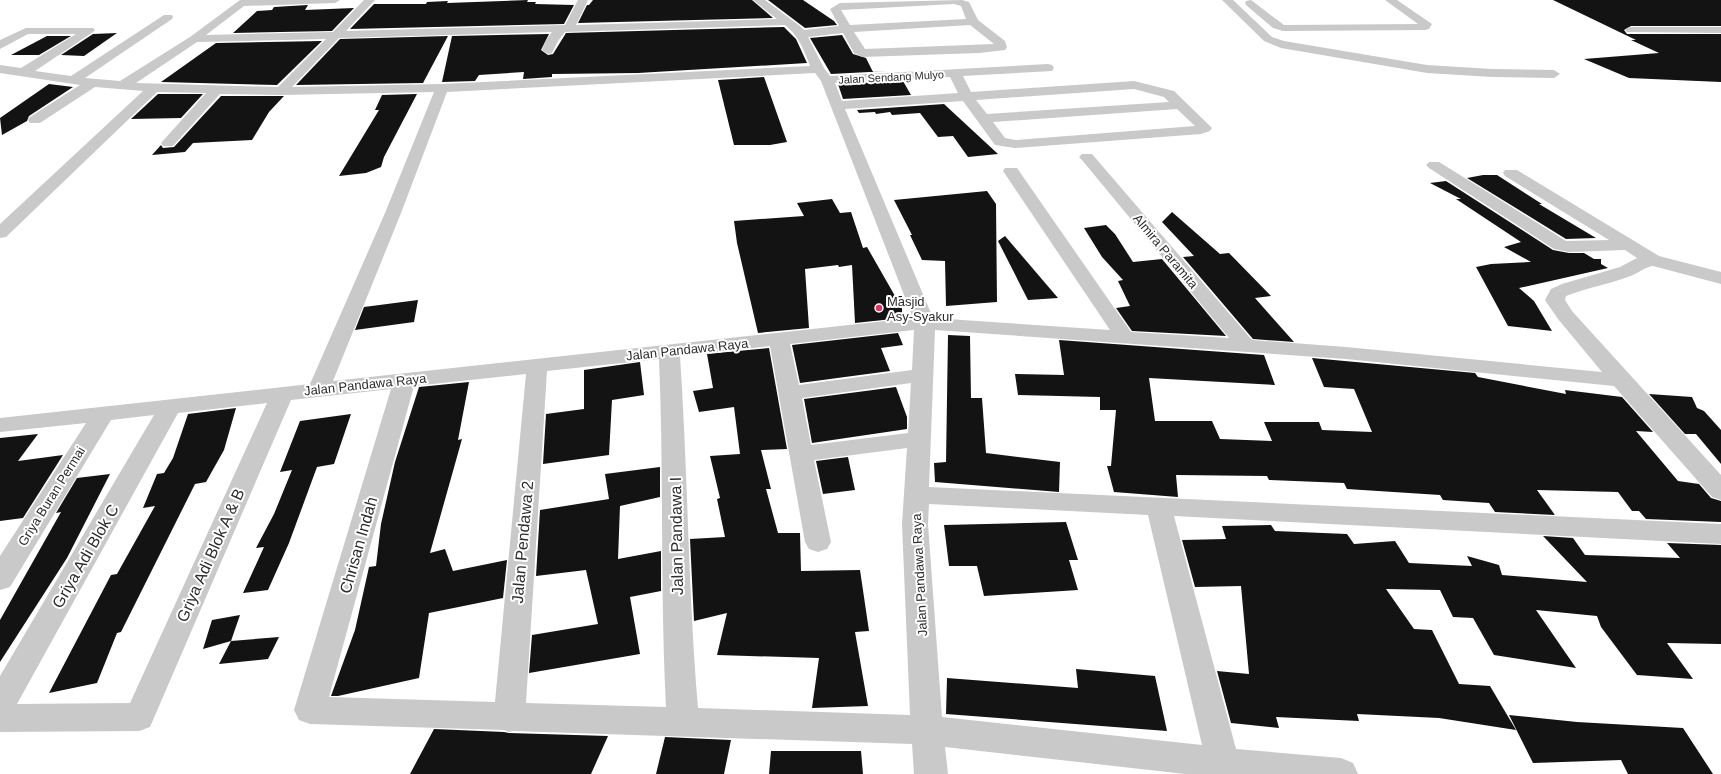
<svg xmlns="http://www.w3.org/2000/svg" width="1721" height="774" viewBox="0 0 1721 774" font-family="Helvetica,sans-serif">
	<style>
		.building { fill: #131313 }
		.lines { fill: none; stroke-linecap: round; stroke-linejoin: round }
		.minor { fill: #c9c9c9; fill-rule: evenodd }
		.poi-dot { fill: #dc3663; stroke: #fff; stroke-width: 1.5 }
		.labels { text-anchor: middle; stroke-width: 4; stroke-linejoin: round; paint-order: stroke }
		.far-street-label { font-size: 11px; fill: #2c2c2c; stroke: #fff }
		.street-label { font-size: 13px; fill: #2c2c2c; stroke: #fff }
		.poi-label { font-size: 13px; fill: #2c2c2c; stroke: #fff; text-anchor: start }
		.near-street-label { font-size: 16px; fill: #2c2c2c; stroke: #fff }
	</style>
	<rect width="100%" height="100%" fill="#fff"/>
	<g class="building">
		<polygon points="528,0 527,2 536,2 535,4 574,5 564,24 350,29 374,4 426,4 427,2 448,1 447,3"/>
		<polygon points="593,0 752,0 773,18 578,23 587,5 589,5"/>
		<polygon points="768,0 803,0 834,21 837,25 805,28"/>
		<polygon points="1553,0 1721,0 1721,26 1631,26 1624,30 1627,34 1721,34 1721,82 1629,78 1584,59 1659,53 1631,40 1636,40"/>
		<polygon points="308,5 305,10 354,8 332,31 233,33 257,11 272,10 274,7"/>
		<polygon points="784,27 796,39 807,63 638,73 552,74 552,77 523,79 524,72 479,75 475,81 442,82 452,36 549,34 541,50 548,55 553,54 566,33"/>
		<polygon points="117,33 84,56 61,55 93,34"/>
		<polygon points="842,35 853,54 866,58 873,72 889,71 831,74 810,38"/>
		<polygon points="47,36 71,36 39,55 11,55"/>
		<polygon points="448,36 423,83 296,85 340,39"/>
		<polygon points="322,41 277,85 161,82 216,43"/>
		<polygon points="764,77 787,142 770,145 734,145 718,80"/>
		<polygon points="903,81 911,95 843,99 838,84"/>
		<polygon points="49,84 73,87 29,116 27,121 2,135 0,118"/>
		<polygon points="158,94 203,94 181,118 131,119"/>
		<polygon points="417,94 384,157 381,167 366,173 339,176 379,110 375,110 382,95"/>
		<polygon points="221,96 284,96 269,112 252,140 193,143 185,152 152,155 161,145 163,148 174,147"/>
		<polygon points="944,104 998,154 968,157 953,136 938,137 920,113 892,115 890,112 876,114 875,112 859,113 857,110"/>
		<polygon points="1483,175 1497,175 1542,204 1539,204 1596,238 1566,239 1467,178"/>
		<polygon points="1446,181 1553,250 1569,253 1584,253 1594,259 1601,259 1601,264 1608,268 1519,288 1534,301 1552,331 1508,326 1476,267 1491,264 1531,262 1504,247 1521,242 1456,199 1461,199 1430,183"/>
		<polygon points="987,191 996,204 997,302 946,306 945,261 922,260 910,235 912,235 894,200"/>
		<polygon points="832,199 840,213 851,212 863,248 867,247 895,296 902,296 902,318 855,323 852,265 839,267 838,265 805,269 809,328 758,333 737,243 734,221 804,216 797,203"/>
		<polygon points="1172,212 1220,254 1229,253 1271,296 1255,298 1294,342 1253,339 1183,257 1194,256 1162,222"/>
		<polygon points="1106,225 1115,234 1133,262 1162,259 1226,336 1132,331 1116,308 1130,306 1118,281 1123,280 1102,257 1084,228"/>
		<polygon points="1005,236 1058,298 1028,300 998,241"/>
		<polygon points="418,300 414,322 355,330 364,307"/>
		<polygon points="898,333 903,345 881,348 890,371 800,383 792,345"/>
		<polygon points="948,335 970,336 971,398 982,398 986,453 1060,462 1059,492 935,482 934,463 946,462"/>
		<polygon points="1059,340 1264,355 1275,385 1149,378 1155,421 1212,421 1220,439 1272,441 1264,422 1319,422 1322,430 1372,432 1354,389 1324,387 1312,358 1475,373 1478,377 1566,394 1565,390 1622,397 1653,432 1636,431 1678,481 1699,484 1711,498 1721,501 1721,522 1646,519 1639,511 1632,511 1618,492 1537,490 1555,515 1495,512 1489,503 1443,500 1440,495 1347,489 1344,483 1269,480 1267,476 1176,475 1178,497 1114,492 1107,466 1111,466 1116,410 1100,410 1100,397 1018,395 1015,374 1064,375"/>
		<polygon points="769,348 787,449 761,450 771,489 766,489 778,533 800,533 801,571 860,570 869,631 855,632 868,706 812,708 819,658 717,655 727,613 694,621 690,539 725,537 717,499 720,498 710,456 740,454 734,407 699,412 693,391 713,388 707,354"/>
		<polygon points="640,362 644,395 612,400 609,455 543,464 546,414 584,409 584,370"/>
		<polygon points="469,382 458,440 462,439 430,553 445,549 453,571 507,560 503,598 429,613 419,678 338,696 331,696 355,630 369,567 376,566 381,524 395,462 419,387"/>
		<polygon points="896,387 907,417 907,429 812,443 804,399"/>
		<polygon points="1649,394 1692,397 1697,408 1704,411 1721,430 1721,464 1696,434 1685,434"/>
		<polygon points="236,408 224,450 206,482 195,484 121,632 117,633 97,683 49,693 111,575 117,574 155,506 143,508 157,474 164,473 173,458 188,414"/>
		<polygon points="351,414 334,464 317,467 289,543 268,590 243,593 264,547 256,548 274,514 292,470 280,472 300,421"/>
		<polygon points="38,434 18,461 63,455 23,518 0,521 0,438"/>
		<polygon points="848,457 855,490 823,494 816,461"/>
		<polygon points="660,467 660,497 620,506 618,559 661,551 661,591 630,597 640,654 529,673 532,635 598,624 586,570 536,576 540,510 609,499 605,474"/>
		<polygon points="110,474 67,558 0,662 0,620 61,512 56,513 77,478"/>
		<polygon points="1066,522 1078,560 1069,560 1078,590 984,596 977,566 949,566 944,525"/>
		<polygon points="1271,525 1275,531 1347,534 1354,544 1395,541 1409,563 1472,566 1467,556 1499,565 1502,575 1587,582 1543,536 1573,538 1585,555 1680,558 1667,543 1721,545 1721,644 1667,643 1693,679 1637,675 1601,627 1597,616 1536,610 1576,668 1494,655 1473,618 1453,617 1440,590 1386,589 1414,629 1432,630 1459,684 1490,686 1516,730 1439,718 1357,714 1359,721 1276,717 1279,728 1231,723 1217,671 1249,674 1241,586 1195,587 1182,540 1226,539 1222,526"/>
		<polygon points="240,615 231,641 203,649 212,620"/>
		<polygon points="279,637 268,659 219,664 231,641"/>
		<polygon points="1076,669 1155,676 1167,731 946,714 947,678 1078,688"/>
		<polygon points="1509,715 1577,722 1683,728 1713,774 1628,774 1621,760 1533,763"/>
		<polygon points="434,729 504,732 509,733 608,736 591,774 410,774"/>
		<polygon points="665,737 731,740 724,774 656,774"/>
		<polygon points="771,751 861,751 863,774 769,774"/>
	</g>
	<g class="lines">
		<g class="minor">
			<path d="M240,0h100l-5,3 -91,3 -38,29 127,-3 31,-32h11l-29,31 219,-6 13,-25h10l-12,25 201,-6 -24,-19h12l35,26 4,4 35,-4 -9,-17 10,-6 122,-3 7,2 9,18 27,21 2,6 -2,3 -26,3 -117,4 -8,-4 -11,-20 -35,4 16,31 6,8 218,-12 4,1 2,3 -2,3 -89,5 8,16 163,-11 40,10 38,37 -2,3 -9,3 -186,14 -20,-3 -32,-44 -118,8 88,209 177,12 -107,-159 2,-3h12l114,164 98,6 -147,-178 -3,-3 3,-3h10l160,186 94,7 256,25 -44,-53 -13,-19 6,-11 11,-5 58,-17 17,-9 -12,-8 -56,2 -15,-3 -125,-81 -3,-3 3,-3h10l127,79 43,-1 -104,-64 -2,-3 2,-3h12l142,86 62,16v12l-68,-18c-8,1 -13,6 -20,9 -21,9 -45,12 -67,21l-1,4 7,11 149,164v25l-9,-3 -98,-111 -268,-27 -411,-29 -6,157 792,37v20l-547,-28 62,233 105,9 12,5 5,11h-173l-240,-27 3,27h-34l-2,-30 -399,-13 -4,1 -5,-2 -194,-6 -11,-4 -5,-10 97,-321 -100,11 -141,327 -11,4 -139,1v-56l154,-261 -43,5 -101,167 -10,3v-34l86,-133 -86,9v-14l310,-34 75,-171 49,-121 -153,3 -61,-1 -47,52h-10l-2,-3 45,-50 -49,-1 -151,145 -6,1v-14l143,-133 -48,-4 -55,36h-10l-2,-3 2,-3 50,-32 -80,-12v-8l21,3 55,-34h-48l-28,15v-9l26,-12h67l2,2 -2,2 -58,39 36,5 93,-61h8l1,2 -1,2 -87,59 35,3 70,-44zM954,4l7,2 5,13 -116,6 -9,-15zM785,25c14,11 19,25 25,41l-368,18 -150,3 47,-49 213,-6 -6,8 -4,10 6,4 4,-1 6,-12 7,-9zM970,25l24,19 -129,5 -11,-17zM326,39l-48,48 -142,-4 61,-41zM815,73l6,8 92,237 -580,63 68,-168 46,-121zM950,77l8,16 -116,8 -7,-18zM1134,89l30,8 5,5 -182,12 -11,-14zM1177,109l18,17 -180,14 -10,-2 -12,-16zM914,330l-2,40 -113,15 -9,-41zM770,346l35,196 4,7 9,3 9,-3 4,-7 -17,-82 93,-12 -5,76 8,191 -212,-7c-10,-117 -10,-234 -18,-352zM659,359c5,116 1,232 7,348l-140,-4 21,-332zM526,374l-31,328 -166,-5 85,-311zM911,383l-3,50 -97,12 -9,-47zM267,403l-137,300 -113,1 161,-291zM929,504l219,11 54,230 -260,-28 -14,-193z"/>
			<polygon points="1222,0 1233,0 1272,37 1284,41 1427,65 1492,69 1554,70 1560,74 1554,78 1492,77 1427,73 1281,48 1264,41"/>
			<polygon points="1251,0 1284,25 1418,24 1385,0 1397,0 1432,24 1429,29 1425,30 1283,31 1273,28 1246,5 1245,3 1246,1"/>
			<polygon points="1631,27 1721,27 1721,33 1627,32 1625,30 1627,28"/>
		</g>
	</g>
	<circle class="poi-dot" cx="879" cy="308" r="4"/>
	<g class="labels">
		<g class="far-street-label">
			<text transform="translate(891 77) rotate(-3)" y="4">Jalan Sendang Mulyo</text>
		</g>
		<g class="street-label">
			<text transform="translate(1166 251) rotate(50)" y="5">Almira Paramita</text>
			<text transform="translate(687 349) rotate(-6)" y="5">Jalan Pandawa Raya</text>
			<text transform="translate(365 384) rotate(-6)" y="5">Jalan Pandawa Raya</text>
			<text transform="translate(51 496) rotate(-58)" y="5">Griya Buran Permai</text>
			<text transform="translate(919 575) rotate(-93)" y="5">Jalan Pandawa Raya</text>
		</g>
		<g class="poi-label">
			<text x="887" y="306">Masjid<tspan x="887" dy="15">Asy-Syakur</tspan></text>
		</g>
		<g class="near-street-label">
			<text transform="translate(676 536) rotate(-91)" y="6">Jalan Pandawa I</text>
			<text transform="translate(522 542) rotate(-85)" y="6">Jalan Pendawa 2</text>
			<text transform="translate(358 545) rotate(-74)" y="6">Chrisan Indah</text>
			<text transform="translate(210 555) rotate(-66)" y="6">Griya Adi Blok A &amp; B</text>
			<text transform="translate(85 556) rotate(-60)" y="6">Griya Adi Blok C</text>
		</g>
	</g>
</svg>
